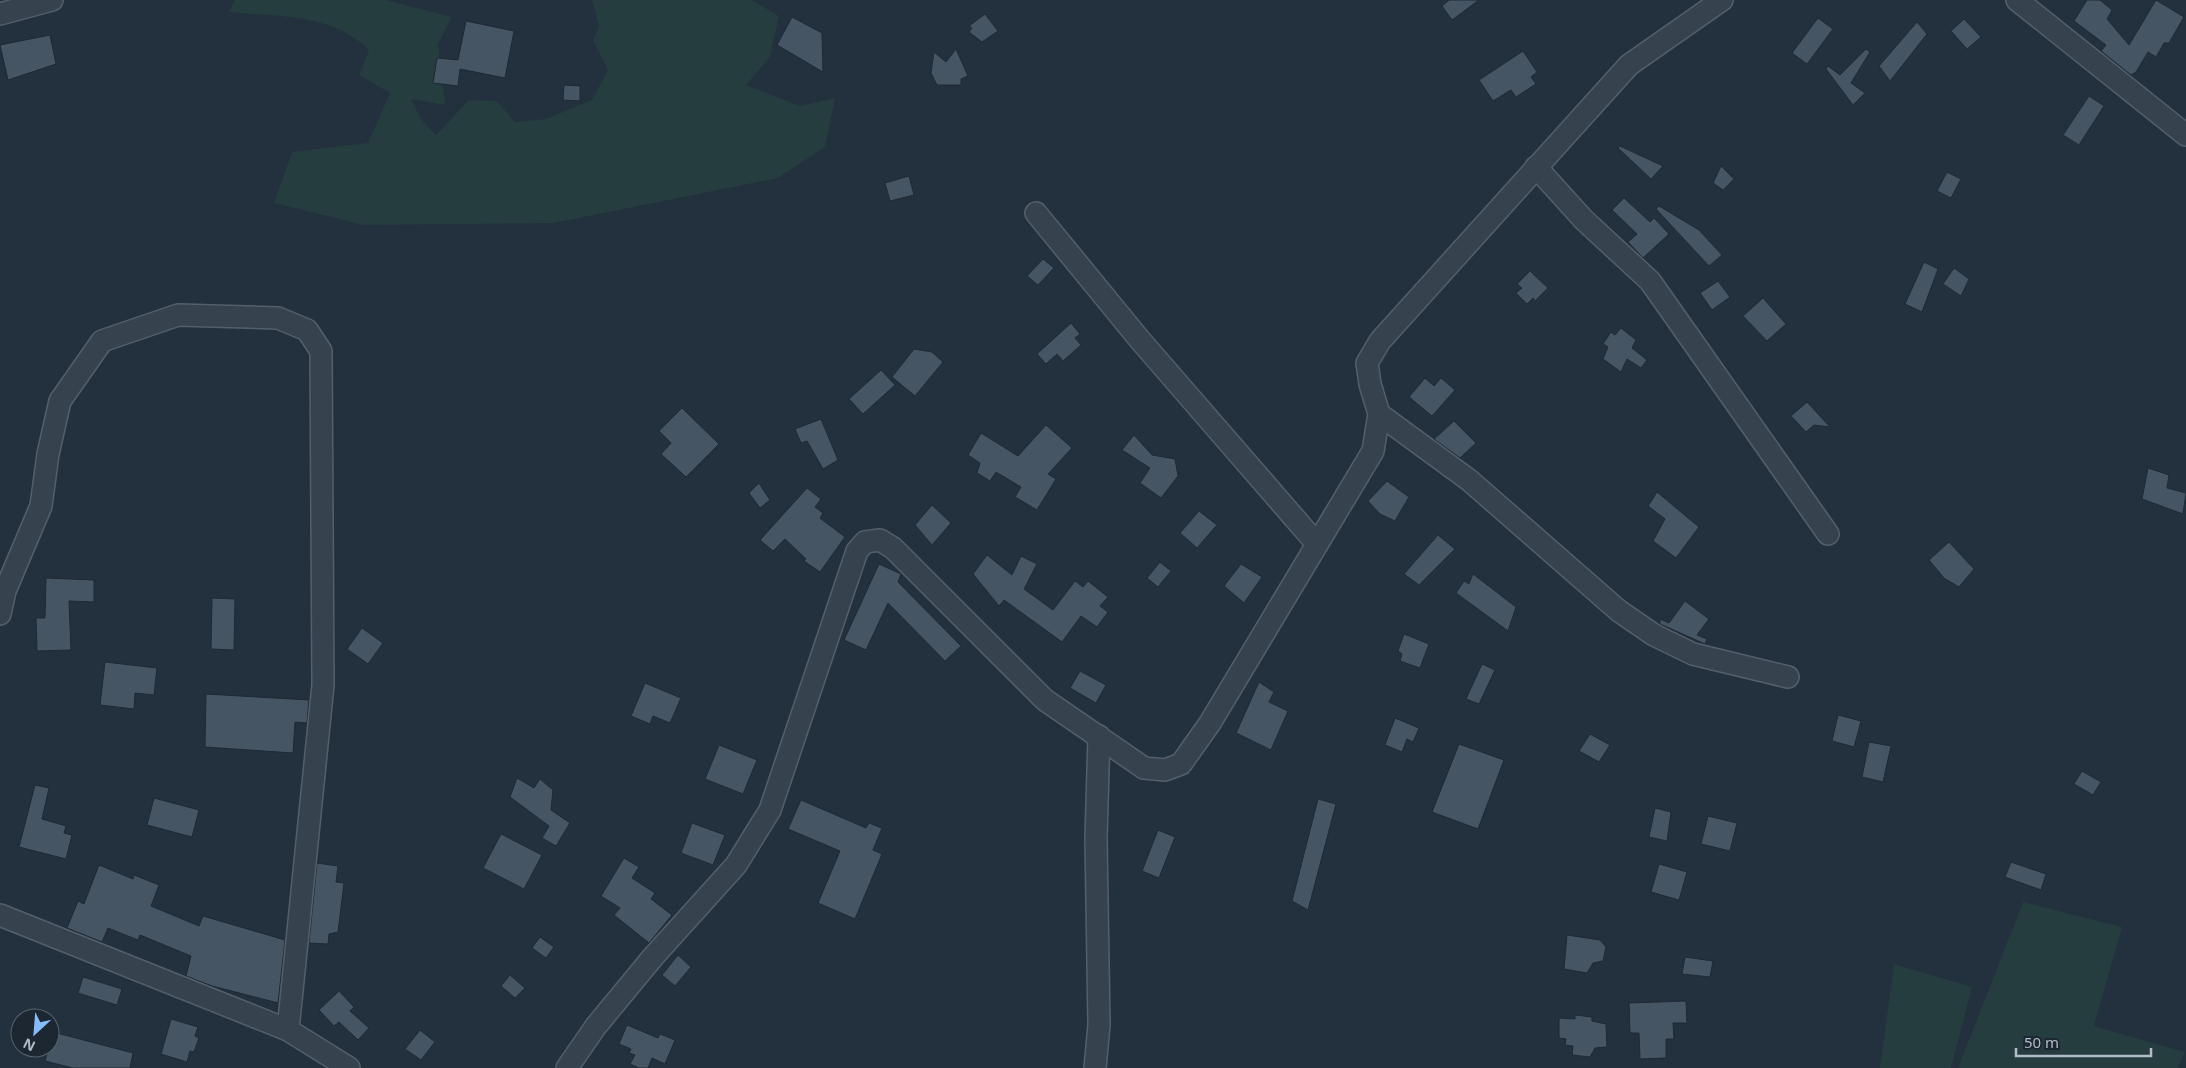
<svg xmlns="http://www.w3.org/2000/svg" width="2186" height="1068" viewBox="0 0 2186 1068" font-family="'Noto Sans',sans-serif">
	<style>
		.green { fill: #253d3e }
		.building { fill: #465564; stroke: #1e2934 }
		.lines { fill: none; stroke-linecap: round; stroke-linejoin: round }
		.street-casing { stroke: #555f6b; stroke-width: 24 }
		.street { stroke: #36424d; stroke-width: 21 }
	</style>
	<rect width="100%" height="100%" fill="#23303d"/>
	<g class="green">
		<path d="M235,0h151l66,17 -14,27 7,61 -34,-6 10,20 15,16 33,-35 28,1 18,21 31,-3 46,-19 16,-30 -15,-30 6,-13 -7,-27h160l27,16 -9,41 -24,28 54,21 35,-8 -10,49 -47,31 -224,45 -190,2 -90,-22 18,-51 76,-9 22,-50 -31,-18 10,-25c-37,-37 -91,-33 -140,-38z"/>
		<polygon points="2023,902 2122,927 2094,1026 2185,1052 2178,1068 1958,1068"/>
		<polygon points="1894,964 1972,987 1951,1068 1880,1068"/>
	</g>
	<g class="building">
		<polygon points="1449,0 1479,0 1452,20 1442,6"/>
		<polygon points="2087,0 2100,0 2112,10 2107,19 2129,45 2156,0 2184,17 2169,43 2164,43 2156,57 2148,52 2136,72 2131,75 2101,51 2106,45 2074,21"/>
		<polygon points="985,14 998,31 982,42 969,32 972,28 969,26"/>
		<polygon points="792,17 822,33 823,72 777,45"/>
		<polygon points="1818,18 1833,29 1807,64 1792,53"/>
		<polygon points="1964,19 1981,37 1967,49 1951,31"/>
		<polygon points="466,21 514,31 505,78 460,69 458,86 433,83 437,58 458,60"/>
		<polygon points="1917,22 1927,34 1890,81 1879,66"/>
		<polygon points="50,35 56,64 8,80 0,45"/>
		<polygon points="956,49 968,76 961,79 961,85 937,85 931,73 934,52 946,62"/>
		<polygon points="1866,49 1870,52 1851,83 1865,93 1853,105 1826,69 1828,66 1840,75"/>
		<polygon points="1523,51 1537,72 1531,77 1536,84 1516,97 1511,90 1493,101 1479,80"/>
		<polygon points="564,85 580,86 580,101 563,100"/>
		<polygon points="2089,96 2104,106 2079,145 2063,135"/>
		<polygon points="1620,146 1663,166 1651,179 1618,148"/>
		<polygon points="1721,166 1734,179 1723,190 1713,183"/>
		<polygon points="1947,172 1961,179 1951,198 1937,191"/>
		<polygon points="909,176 914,195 890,201 885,183"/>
		<polygon points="1624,198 1650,222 1654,218 1669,234 1643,258 1628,242 1637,234 1612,210"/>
		<polygon points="1659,206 1699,230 1722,255 1709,266 1656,209"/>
		<polygon points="1043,259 1054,268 1038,285 1027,276"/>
		<polygon points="1924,262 1938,269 1922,312 1905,304"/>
		<polygon points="1954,268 1969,279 1961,296 1943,284"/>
		<polygon points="1530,271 1548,288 1535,301 1533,298 1527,304 1516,293 1522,288 1517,284"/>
		<polygon points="1718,281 1730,297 1712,310 1700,293"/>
		<polygon points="1763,298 1786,324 1767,341 1743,316"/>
		<polygon points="1071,323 1080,334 1075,338 1081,345 1063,361 1057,354 1046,364 1037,354"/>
		<polygon points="1621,328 1636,340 1632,348 1647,360 1641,368 1627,359 1621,372 1603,359 1608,347 1603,344 1611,332 1615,335"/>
		<polygon points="914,349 932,352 943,362 915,396 892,377"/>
		<polygon points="881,370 895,385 863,414 849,399"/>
		<polygon points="1425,378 1434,386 1441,378 1455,390 1432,416 1409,397"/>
		<polygon points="1807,402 1830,427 1814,425 1806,432 1791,416"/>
		<polygon points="682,408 719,444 686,477 661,454 671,443 659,431"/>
		<polygon points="821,419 838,460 823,469 807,441 801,443 795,429"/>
		<polygon points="1454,421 1476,443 1460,458 1434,439"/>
		<polygon points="1046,425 1072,448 1048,474 1056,479 1037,510 1015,497 1021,487 996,472 990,481 977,473 980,463 968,455 981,433 1018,456"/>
		<polygon points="1134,435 1152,455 1175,459 1178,476 1161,498 1140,483 1150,468 1122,450"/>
		<polygon points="2148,468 2169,475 2167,488 2186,493 2183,514 2142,499"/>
		<polygon points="1387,481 1409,497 1395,521 1380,514 1368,501"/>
		<polygon points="759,483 770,500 760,508 749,493"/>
		<polygon points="807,488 821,499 815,507 823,513 820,518 845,537 820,572 804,561 806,559 785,539 773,551 760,540"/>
		<polygon points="1657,492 1699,527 1676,558 1653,541 1665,519 1648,506"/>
		<polygon points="932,505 951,523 932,545 915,525"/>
		<polygon points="1199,511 1217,525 1197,548 1180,533"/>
		<polygon points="1438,535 1455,549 1419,585 1404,574"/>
		<polygon points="1949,542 1974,569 1959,587 1944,578 1929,560"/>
		<polygon points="987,555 1012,575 1021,556 1037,564 1024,589 1053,610 1075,581 1083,587 1088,581 1108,597 1100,606 1108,612 1097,627 1081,616 1062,642 1004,600 999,606 973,574"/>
		<polygon points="1160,562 1171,571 1158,587 1147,578"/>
		<polygon points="879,564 901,574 898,582 961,646 945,661 888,603 866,650 844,640"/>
		<polygon points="1241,564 1262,577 1244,603 1224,586"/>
		<polygon points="1473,574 1516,607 1508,631 1456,593 1464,581 1469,584"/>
		<polygon points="46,578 94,580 94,602 69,601 71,650 37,651 36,618 45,618"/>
		<polygon points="212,598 235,599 234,650 211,649"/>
		<polygon points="1685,601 1709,619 1697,635 1707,639 1705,644 1660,624 1660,619 1669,623"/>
		<polygon points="362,628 383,643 368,664 347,649"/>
		<polygon points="1404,634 1429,644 1420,668 1400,661 1402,654 1398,651"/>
		<polygon points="105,662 157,668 154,695 135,693 134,709 100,705"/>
		<polygon points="1482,664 1495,670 1479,704 1466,699"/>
		<polygon points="1080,671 1106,685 1096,703 1070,688"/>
		<polygon points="1259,682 1274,692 1269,702 1288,711 1271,750 1236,733"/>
		<polygon points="645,683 681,698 670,723 653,716 650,724 631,716"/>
		<polygon points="206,694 309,700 307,723 295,722 293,753 205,747"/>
		<polygon points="1838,715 1861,721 1854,747 1832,741"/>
		<polygon points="1395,718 1419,728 1413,742 1407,739 1402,752 1385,745"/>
		<polygon points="1590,734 1610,745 1599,762 1579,751"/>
		<polygon points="1869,742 1891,746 1883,782 1862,777"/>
		<polygon points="1459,744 1504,760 1478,829 1432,812"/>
		<polygon points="719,745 757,760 743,794 705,779"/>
		<polygon points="2082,771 2101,782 2093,795 2074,784"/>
		<polygon points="517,778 534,788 540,779 553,790 551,810 570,823 556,846 542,838 549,826 510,797"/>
		<polygon points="35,785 49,788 42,819 66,826 64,833 72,835 66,859 19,847"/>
		<polygon points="154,798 199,810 192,837 147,825"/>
		<polygon points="1318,799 1336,804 1308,910 1292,901"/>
		<polygon points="801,800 866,828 869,823 882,828 873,850 882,854 855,919 818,903 840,851 788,829"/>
		<polygon points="1655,808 1671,812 1667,841 1649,837"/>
		<polygon points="1708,816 1737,823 1730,851 1701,844"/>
		<polygon points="692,823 725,835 713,865 681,853"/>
		<polygon points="1158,830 1175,837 1159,878 1142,871"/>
		<polygon points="501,834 542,855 524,889 483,868"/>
		<polygon points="624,858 639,867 632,878 655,893 651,899 672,915 649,943 614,915 620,908 601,896"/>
		<polygon points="2011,862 2046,874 2041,890 2005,877"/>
		<polygon points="317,863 338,866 336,882 344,883 338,932 329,934 328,944 309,943"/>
		<polygon points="1659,864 1687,872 1679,900 1651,892"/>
		<polygon points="99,865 133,879 134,875 159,885 151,906 199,926 203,916 285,940 278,1003 212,986 186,976 191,956 140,935 138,940 108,928 102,942 67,928 78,901 84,904"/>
		<polygon points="1567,935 1600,940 1606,947 1603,961 1593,963 1587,973 1564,969"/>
		<polygon points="540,937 554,947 546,958 532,948"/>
		<polygon points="678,955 691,967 675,986 662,975"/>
		<polygon points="1685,957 1713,961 1710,977 1682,974"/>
		<polygon points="510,975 525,988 515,998 501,986"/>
		<polygon points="83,977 122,989 117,1005 78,993"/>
		<polygon points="339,991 354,1007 350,1011 369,1028 358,1040 339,1022 334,1026 319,1010"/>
		<polygon points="1686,1001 1687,1023 1673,1023 1674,1039 1666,1039 1666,1058 1640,1059 1639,1033 1630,1033 1629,1003"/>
		<polygon points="1575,1015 1592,1017 1592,1021 1606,1024 1607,1047 1595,1048 1590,1057 1572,1055 1573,1046 1565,1045 1566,1039 1559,1038 1559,1018 1575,1019"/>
		<polygon points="171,1019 198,1027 195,1036 199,1038 194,1052 190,1051 187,1062 161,1054"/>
		<polygon points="627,1025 658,1038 660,1034 675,1040 665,1064 652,1058 648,1068 639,1068 630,1064 635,1055 629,1053 631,1049 619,1044"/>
		<polygon points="420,1030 435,1042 421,1060 405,1049"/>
		<polygon points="53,1032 133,1053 130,1068 73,1068 45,1061"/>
	</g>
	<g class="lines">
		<defs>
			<g id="street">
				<polyline points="2017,0 2186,135"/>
				<polyline points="0,14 52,0"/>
				<polyline points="1536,167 1584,220 1650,281 1828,534"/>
				<polyline points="1036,213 1140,340 1317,544"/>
				<polyline points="1379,414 1469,480 1619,611 1654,635 1693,654 1788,677"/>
				<polyline points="0,614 5,591 41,506 48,454 60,401 102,341 178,315 278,318 307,330 321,351 323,685 288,1030"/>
				<polyline points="0,915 288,1030 349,1068"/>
				<polyline points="567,1068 596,1026 653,957 736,865 770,810 857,551 865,542 880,540 893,548 1045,700 1144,768 1165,770 1181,764 1210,723 1373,451 1379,414 1370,384 1367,363 1380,341 1629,65 1722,0"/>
				<polyline points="1095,1068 1099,1025 1096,838 1099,736"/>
			</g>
		</defs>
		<use href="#street" class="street-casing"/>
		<use href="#street" class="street"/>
	</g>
	<g transform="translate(35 1033) rotate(206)"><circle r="24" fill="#1c2732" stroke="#58636e"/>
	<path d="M0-4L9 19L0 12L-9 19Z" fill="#85bbfb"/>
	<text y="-8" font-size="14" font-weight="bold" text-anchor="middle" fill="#b2bcc9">N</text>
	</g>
	<path d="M2016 1048v8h135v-8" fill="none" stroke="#b2bcc9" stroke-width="2.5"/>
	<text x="2024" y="1048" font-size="15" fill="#b2bcc9" stroke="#1c2732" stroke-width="4" paint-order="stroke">50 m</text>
</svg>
